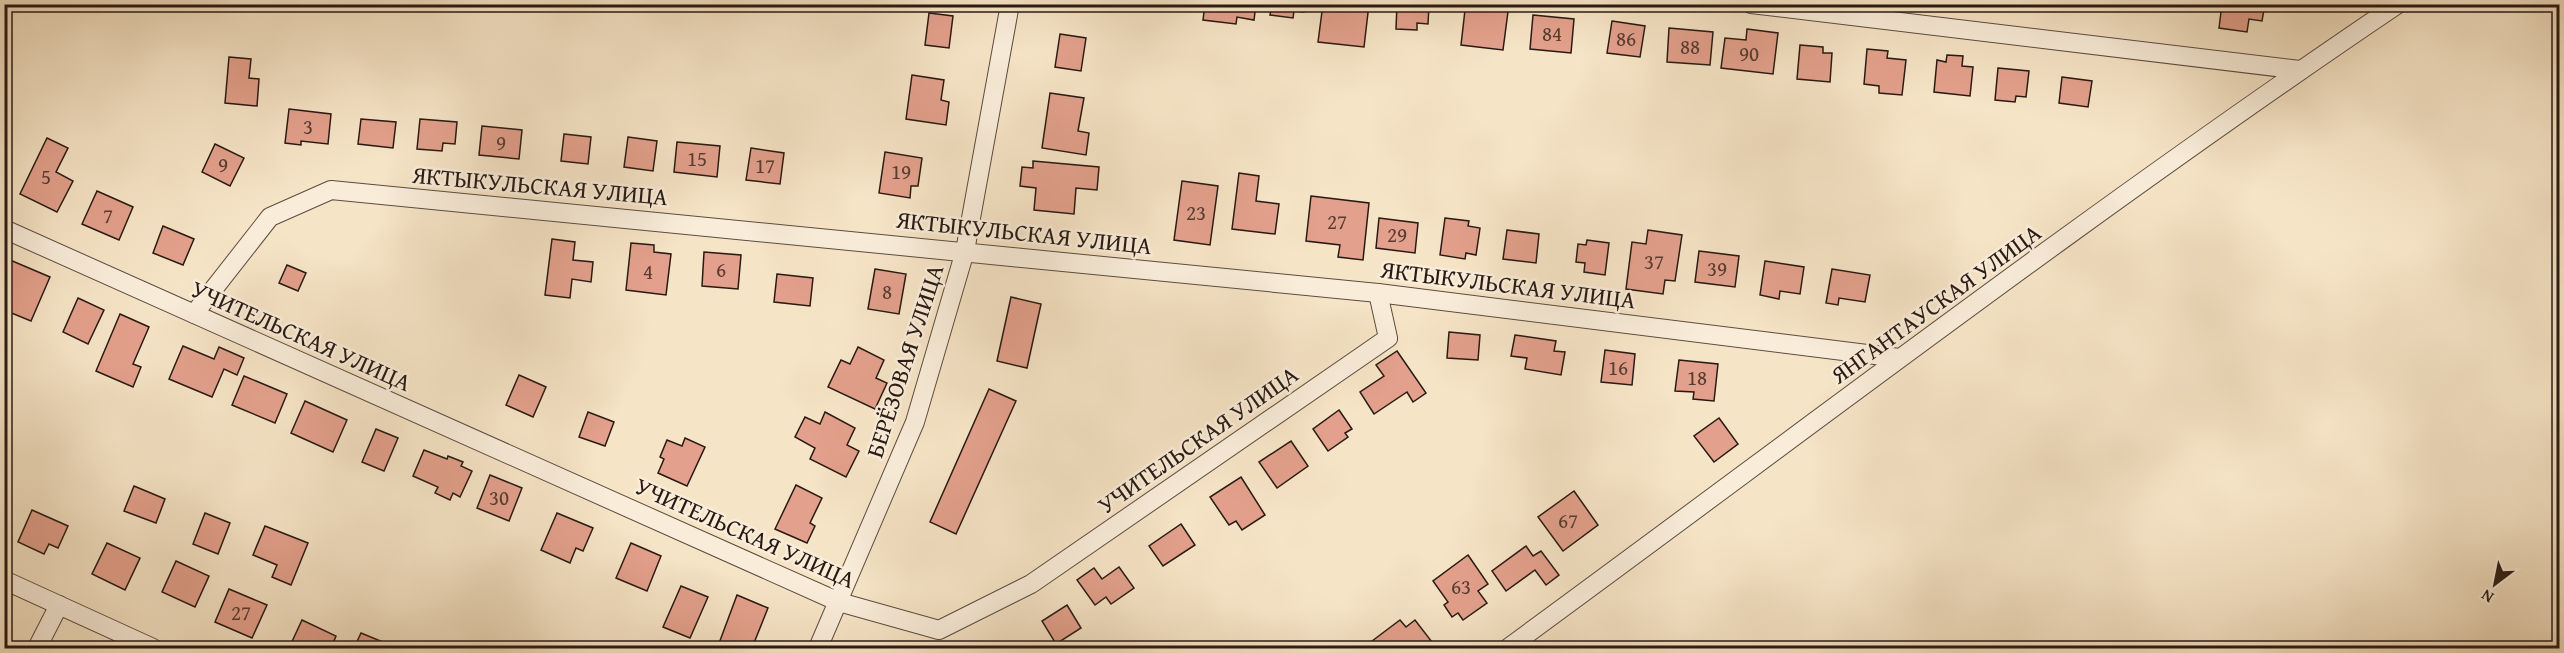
<svg xmlns="http://www.w3.org/2000/svg" width="2564" height="653" viewBox="0 0 2564 653" font-family="'Gentium Book Plus',serif">
	<style>
		.building { fill: #e3a08c; stroke: #281a13; stroke-width: 1.5 }
		.lines { fill: none; stroke-linecap: round; stroke-linejoin: round }
		.minor-casing { stroke: #5c4c40; stroke-width: 20 }
		.minor { stroke: #f9edda; stroke-width: 18 }
		.labels { text-anchor: middle; stroke-width: 5; stroke-linejoin: round; paint-order: stroke }
		.number-label { font-size: 21px; fill: #573c31 }
		.street-label { font-size: 24px; fill: #281a13; stroke: #f9edda }
	</style>
	<rect width="100%" height="100%" fill="#f6e4c6"/>
	<filter id="stains"><feTurbulence type="fractalNoise" baseFrequency=".00333" numOctaves="4"/><feColorMatrix values="0 0 0 0 .2 0 0 0 0 .09 0 0 0 0 .02 0 0 0 .5 -.17"/></filter>
	<radialGradient id="worn" r=".72"><stop offset=".6" stop-color="#630" stop-opacity="0"/><stop offset="1" stop-color="#630" stop-opacity=".3"/></radialGradient>
	<g class="building">
		<polygon points="1205,4 1256,4 1254,20 1237,17 1236,24 1203,20"/>
		<polygon points="1272,4 1305,4 1304,12 1294,11 1293,18 1270,15"/>
		<polygon points="1323,4 1369,4 1364,47 1318,42"/>
		<polygon points="1397,4 1429,5 1428,24 1417,23 1417,30 1396,29"/>
		<polygon points="1473,4 1509,4 1503,50 1461,45 1465,10 1472,10"/>
		<polygon points="2163,4 2193,4 2192,11 2162,7"/>
		<polygon points="2222,4 2265,4 2262,21 2249,19 2247,32 2219,28"/>
		<polygon points="929,13 953,16 949,48 925,45"/>
		<polygon points="1533,15 1574,19 1571,53 1530,49"/>
		<polygon points="1612,21 1645,26 1640,57 1607,53"/>
		<polygon points="1669,28 1713,32 1710,65 1667,62"/>
		<polygon points="1747,29 1778,33 1773,74 1721,68 1725,38 1746,40"/>
		<polygon points="1060,34 1086,38 1081,71 1055,67"/>
		<polygon points="1800,45 1823,47 1823,53 1832,53 1830,82 1797,79"/>
		<polygon points="1867,49 1888,51 1887,58 1906,60 1902,95 1879,93 1879,86 1864,84"/>
		<polygon points="1947,55 1963,56 1962,66 1973,67 1970,96 1934,92 1937,60 1946,62"/>
		<polygon points="229,57 251,59 249,78 259,79 257,106 225,103"/>
		<polygon points="1998,68 2029,71 2026,97 2016,96 2015,102 1995,100"/>
		<polygon points="912,75 944,80 941,100 949,102 946,125 906,119"/>
		<polygon points="2062,77 2092,81 2088,107 2059,103"/>
		<polygon points="1050,93 1084,98 1078,131 1089,133 1086,155 1042,148"/>
		<polygon points="289,109 331,114 328,144 301,141 301,145 285,143"/>
		<polygon points="361,119 396,122 393,148 358,144"/>
		<polygon points="420,119 457,122 455,144 443,143 442,151 417,149"/>
		<polygon points="482,126 522,130 519,159 479,155"/>
		<polygon points="564,134 591,137 588,164 561,161"/>
		<polygon points="628,137 657,141 653,171 624,167"/>
		<polygon points="47,138 68,148 56,172 73,181 57,212 20,194"/>
		<polygon points="677,142 720,146 717,177 674,172"/>
		<polygon points="215,144 244,158 230,186 202,172"/>
		<polygon points="751,148 784,153 780,184 746,180"/>
		<polygon points="885,152 922,158 918,186 911,186 910,198 879,193"/>
		<polygon points="1033,161 1099,167 1097,190 1076,188 1074,214 1034,210 1036,188 1020,186 1022,167 1033,168"/>
		<polygon points="1239,173 1259,176 1256,201 1279,204 1275,234 1232,229"/>
		<polygon points="1182,181 1218,186 1210,245 1174,240"/>
		<polygon points="97,191 133,207 119,240 82,224"/>
		<polygon points="1311,196 1369,203 1363,260 1338,257 1340,245 1306,241"/>
		<polygon points="1379,218 1418,223 1415,253 1376,248"/>
		<polygon points="1445,218 1469,221 1468,226 1480,228 1476,255 1466,253 1465,259 1440,255"/>
		<polygon points="163,226 194,239 183,265 153,253"/>
		<polygon points="1507,230 1539,234 1536,263 1503,259"/>
		<polygon points="1648,230 1682,235 1675,281 1665,280 1663,294 1626,289 1632,242 1646,244"/>
		<polygon points="552,239 575,242 573,260 593,262 591,282 572,279 570,298 545,295"/>
		<polygon points="1587,240 1609,243 1605,275 1584,272 1585,263 1576,262 1578,244 1586,245"/>
		<polygon points="631,243 654,245 654,252 671,254 666,295 626,290"/>
		<polygon points="1699,251 1739,256 1735,287 1695,282"/>
		<polygon points="704,252 741,255 738,289 702,286"/>
		<polygon points="10,260 50,277 31,321 4,310 4,273"/>
		<polygon points="1765,261 1804,267 1800,294 1780,291 1779,299 1760,295"/>
		<polygon points="287,265 306,273 298,291 279,283"/>
		<polygon points="875,269 906,274 899,314 868,309"/>
		<polygon points="1832,269 1870,275 1865,302 1839,298 1838,305 1826,303"/>
		<polygon points="777,274 813,278 810,306 774,302"/>
		<polygon points="1011,297 1041,304 1027,368 997,361"/>
		<polygon points="78,298 104,310 88,344 63,332"/>
		<polygon points="120,314 149,327 133,364 141,367 133,387 96,371"/>
		<polygon points="1449,332 1480,335 1478,360 1447,358"/>
		<polygon points="1515,335 1556,341 1554,351 1565,352 1561,375 1525,369 1527,358 1511,356"/>
		<polygon points="183,346 214,359 219,347 244,358 237,375 224,369 212,397 169,379"/>
		<polygon points="858,347 884,360 876,378 887,383 875,409 828,387 841,360 850,364"/>
		<polygon points="1605,350 1635,354 1632,385 1601,382"/>
		<polygon points="1397,351 1426,393 1413,402 1407,392 1374,414 1360,392 1384,376 1376,365"/>
		<polygon points="1679,360 1718,364 1714,401 1693,399 1694,392 1675,391"/>
		<polygon points="519,375 546,387 533,417 506,405"/>
		<polygon points="244,376 287,394 275,423 232,405"/>
		<polygon points="989,389 1016,401 956,534 930,522"/>
		<polygon points="305,401 347,420 333,452 291,433"/>
		<polygon points="1339,410 1352,429 1345,433 1348,437 1328,451 1313,429"/>
		<polygon points="588,412 614,422 605,446 579,437"/>
		<polygon points="825,412 855,428 847,445 859,451 846,477 810,459 815,448 795,437 805,417 820,424"/>
		<polygon points="1719,418 1738,444 1714,462 1694,436"/>
		<polygon points="376,429 398,438 384,471 362,462"/>
		<polygon points="685,438 705,447 687,486 658,473 664,459 660,457 667,440 682,446"/>
		<polygon points="1291,441 1308,466 1277,488 1259,462"/>
		<polygon points="424,450 447,459 448,456 463,462 461,466 472,471 460,497 453,493 450,500 435,493 438,487 413,476"/>
		<polygon points="490,475 522,488 509,521 477,508"/>
		<polygon points="1241,477 1265,515 1242,530 1236,521 1229,525 1210,497"/>
		<polygon points="796,485 822,498 810,523 815,526 807,543 775,529"/>
		<polygon points="134,486 165,499 156,523 124,511"/>
		<polygon points="1574,491 1598,525 1563,551 1538,517"/>
		<polygon points="32,510 68,526 58,548 49,544 44,554 18,542"/>
		<polygon points="205,513 230,523 218,554 193,544"/>
		<polygon points="557,513 593,528 583,551 576,548 570,563 541,550"/>
		<polygon points="1181,524 1195,545 1163,566 1149,546"/>
		<polygon points="265,526 308,543 291,585 272,577 277,565 253,555"/>
		<polygon points="107,543 140,558 125,590 92,574"/>
		<polygon points="631,543 661,556 647,591 616,578"/>
		<polygon points="1526,546 1533,556 1541,551 1559,575 1546,585 1535,570 1506,591 1492,571"/>
		<polygon points="1468,555 1488,584 1478,591 1487,603 1463,620 1458,613 1452,617 1444,605 1448,602 1433,581"/>
		<polygon points="176,561 209,576 195,607 162,592"/>
		<polygon points="1119,567 1134,588 1111,604 1106,597 1095,605 1077,580 1094,568 1102,579"/>
		<polygon points="681,586 708,597 690,638 663,627"/>
		<polygon points="229,589 267,605 252,638 215,622"/>
		<polygon points="737,595 768,608 752,648 725,648 718,646"/>
		<polygon points="1067,605 1081,628 1056,644 1042,621"/>
		<polygon points="302,620 336,636 331,648 289,648"/>
		<polygon points="1400,620 1406,627 1415,620 1432,642 1424,648 1378,648 1372,641"/>
		<polygon points="361,633 395,647 394,648 354,648"/>
	</g>
	<g class="lines">
		<defs>
			<g id="minor">
				<polyline points="1751,4 2300,70"/>
				<polyline points="4,229 839,602 939,630 1031,584 1388,338 1378,293"/>
				<polyline points="194,314 270,217 331,190 1378,293 1899,358"/>
				<polyline points="4,580 153,648"/>
				<polyline points="37,648 59,605"/>
				<polyline points="818,648 915,422 965,251 1010,4"/>
				<path d="M1508,648c295,-216 586,-439 890,-644"/>
			</g>
		</defs>
		<use href="#minor" class="minor-casing"/>
		<use href="#minor" class="minor"/>
	</g>
	<g class="labels">
		<g class="number-label">
			<text x="1552" y="41">84</text>
			<text x="1626" y="46">86</text>
			<text x="1690" y="54">88</text>
			<text x="1749" y="61">90</text>
			<text x="308" y="134">3</text>
			<text x="501" y="150">9</text>
			<text x="697" y="166">15</text>
			<text x="223" y="172">9</text>
			<text x="765" y="173">17</text>
			<text x="901" y="179">19</text>
			<text x="46" y="184">5</text>
			<text x="1196" y="220">23</text>
			<text x="108" y="223">7</text>
			<text x="1337" y="229">27</text>
			<text x="1397" y="242">29</text>
			<text x="1654" y="269">37</text>
			<text x="1717" y="276">39</text>
			<text x="721" y="277">6</text>
			<text x="648" y="279">4</text>
			<text x="887" y="299">8</text>
			<text x="1618" y="375">16</text>
			<text x="1697" y="385">18</text>
			<text x="499" y="505">30</text>
			<text x="1568" y="528">67</text>
			<text x="1461" y="594">63</text>
			<text x="241" y="620">27</text>
		</g>
		<g class="street-label">
			<text transform="translate(540 186) rotate(5)" y="8">ЯКТЫКУЛЬСКАЯ УЛИЦА</text>
			<text transform="translate(1024 233) rotate(6)" y="8">ЯКТЫКУЛЬСКАЯ УЛИЦА</text>
			<text transform="translate(1508 285) rotate(7)" y="8">ЯКТЫКУЛЬСКАЯ УЛИЦА</text>
			<text transform="translate(1936 304) rotate(-36)" y="8">ЯНГАНТАУСКАЯ УЛИЦА</text>
			<text transform="translate(301 336) rotate(24)" y="8">УЧИТЕЛЬСКАЯ УЛИЦА</text>
			<text transform="translate(905 361) rotate(-72)" y="8">БЕРЁЗОВАЯ УЛИЦА</text>
			<text transform="translate(1198 440) rotate(-35)" y="8">УЧИТЕЛЬСКАЯ УЛИЦА</text>
			<text transform="translate(745 533) rotate(24)" y="8">УЧИТЕЛЬСКАЯ УЛИЦА</text>
		</g>
	</g>
	<rect width="2564" height="653" fill="none" stroke="#f6e4c6" stroke-width="24"/>
	<rect x="6" y="6" width="2552" height="641" fill="none" stroke="#281a13" stroke-width="3"/>
	<rect x="12" y="12" width="2540" height="629" fill="none" stroke="#281a13" stroke-width="1.5"/>
	<g transform="translate(2495 584) rotate(212)" stroke="#f9edda" stroke-width="4.5" paint-order="stroke">
	<path d="M0-4.5L10 22L0 15L-10 22Z" fill="#281a13"/>
	<text y="-9" font-size="16" font-weight="bold" text-anchor="middle" fill="#281a13">N</text>
	</g>
	<rect width="100%" height="100%" filter="url(#stains)"/>
	<rect width="100%" height="100%" fill="url(#worn)"/>
</svg>
